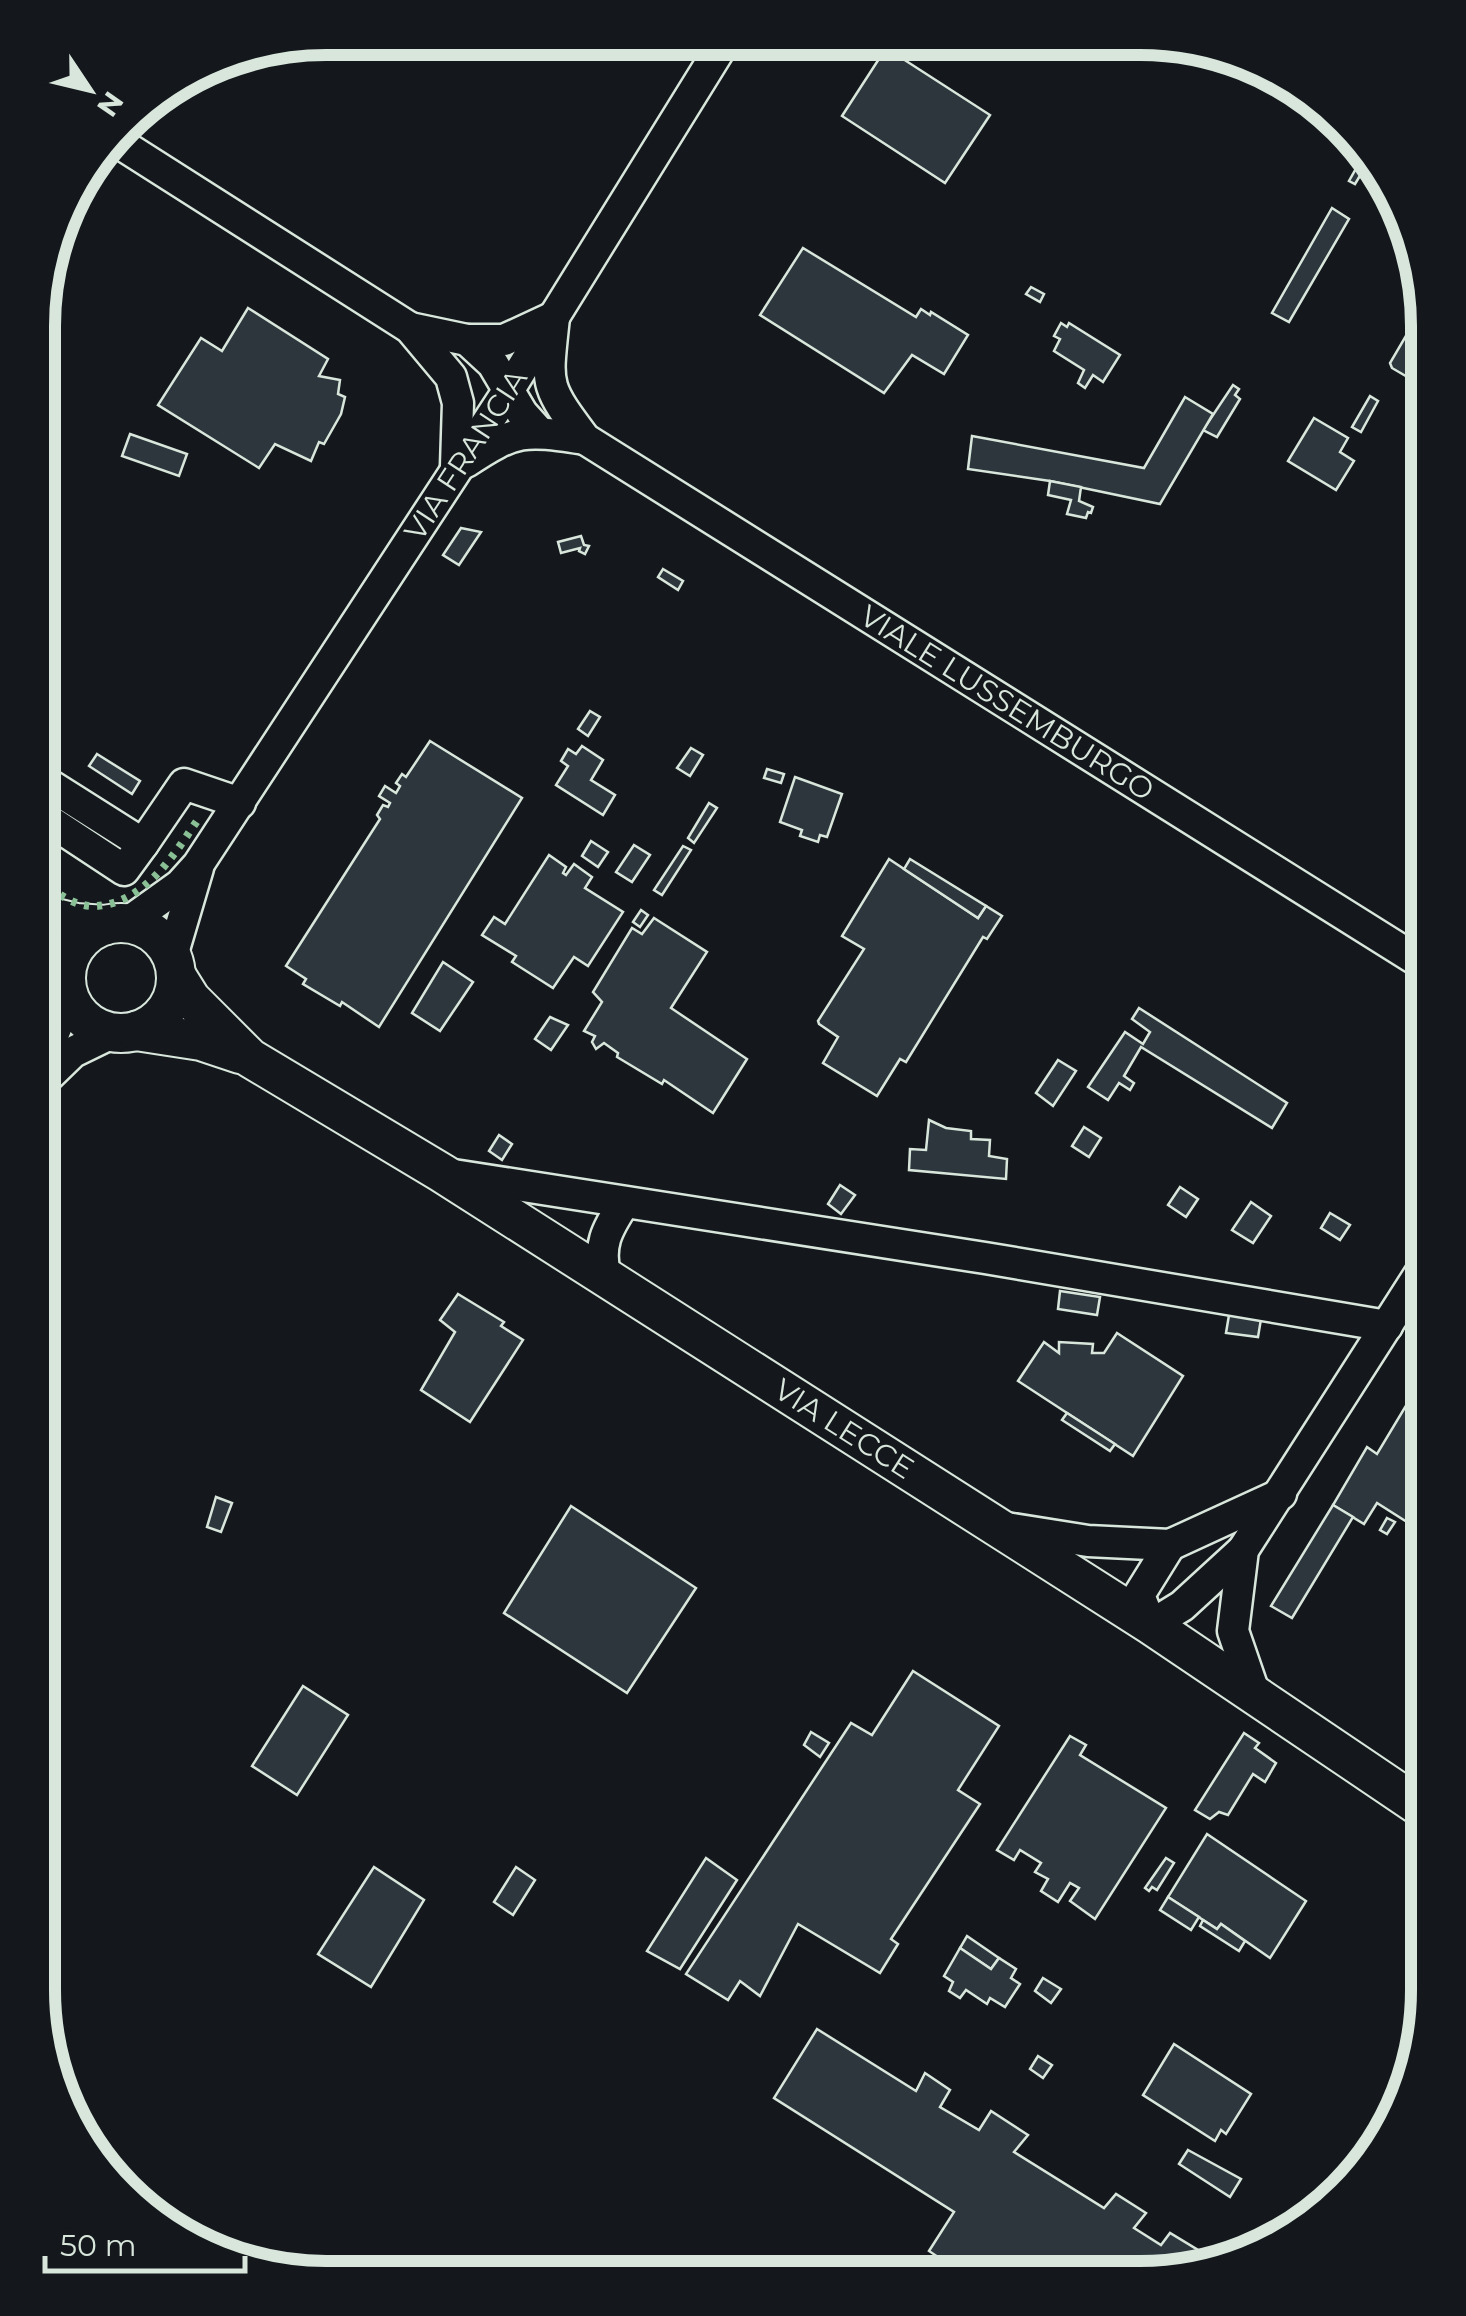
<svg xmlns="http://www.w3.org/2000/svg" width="1466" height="2316" viewBox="0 0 1466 2316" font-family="Montserrat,sans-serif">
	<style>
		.building { fill: #2c363c; stroke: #d8e6dc; stroke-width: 2.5 }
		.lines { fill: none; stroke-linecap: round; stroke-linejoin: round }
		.minor-casing { stroke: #d8e6dc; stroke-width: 35 }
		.major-casing { stroke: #d8e6dc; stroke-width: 42 }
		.minor { stroke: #14181c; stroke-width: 30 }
		.major { stroke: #14181c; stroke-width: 38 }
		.hedge { stroke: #8ac095; stroke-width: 8; stroke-dasharray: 5 8; stroke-linecap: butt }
		.labels { text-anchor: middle; stroke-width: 8; stroke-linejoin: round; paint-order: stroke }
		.street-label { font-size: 30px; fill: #d8e6dc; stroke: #14181c }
		.rim { fill: none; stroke: #d8e6dc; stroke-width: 12 }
	</style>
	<rect width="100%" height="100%" fill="#14181c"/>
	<g class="building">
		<polygon points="886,48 990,115 945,183 842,116"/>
		<polygon points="1362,158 1367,164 1355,184 1349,181"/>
		<polygon points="1332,208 1349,219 1289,322 1272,313"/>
		<polygon points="803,248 916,317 921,309 930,315 931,312 968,335 944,374 912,355 884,393 760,315"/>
		<polygon points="1031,287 1044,294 1040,302 1026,294"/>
		<polygon points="1424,305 1428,326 1428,389 1392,368 1390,363"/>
		<polygon points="248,308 328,359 319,376 340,380 338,394 345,397 341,414 324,444 319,442 311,461 275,444 259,468 158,405 201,338 222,351"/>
		<polygon points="1061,323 1067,327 1069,323 1120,355 1103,382 1093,375 1085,388 1078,383 1084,370 1054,351 1060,339 1054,336"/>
		<polygon points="1233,385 1239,389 1235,395 1240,399 1217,437 1203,430"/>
		<polygon points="1370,396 1378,401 1361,432 1352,427"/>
		<polygon points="1185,397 1213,414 1160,504 1050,481 968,469 972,436 1144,468"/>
		<polygon points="1314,418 1348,438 1340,452 1354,461 1336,490 1288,461"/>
		<polygon points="130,434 187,454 179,476 122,456"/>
		<polygon points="1050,481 1081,487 1079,501 1093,507 1091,513 1088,512 1086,518 1067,514 1071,500 1048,495"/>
		<polygon points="461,528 481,532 459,565 443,555"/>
		<polygon points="581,536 584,545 589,546 585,554 579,551 580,548 561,553 558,542"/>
		<polygon points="663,569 683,581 678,590 658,577"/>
		<polygon points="590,711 600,717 588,736 578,729"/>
		<polygon points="430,741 522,798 379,1027 342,1002 340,1006 303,984 306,979 286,966 380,819 377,815 383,805 388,807 390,803 379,796 385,786 396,793 400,786 396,783 402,774 406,777"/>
		<polygon points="582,746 603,760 591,780 615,795 603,815 556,785 568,766 561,761 568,749 576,754"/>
		<polygon points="691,748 703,755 690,776 677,768"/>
		<polygon points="97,754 140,781 132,794 89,766"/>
		<polygon points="767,769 784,774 781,783 764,778"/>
		<polygon points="795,777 842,794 827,837 820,835 818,842 800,836 802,830 780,822"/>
		<polygon points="709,803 717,808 694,843 688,838"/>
		<polygon points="591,841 608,852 598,867 582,856"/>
		<polygon points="634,845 650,855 632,882 616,872"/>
		<polygon points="683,846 691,850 662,895 654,890"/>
		<polygon points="549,855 566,867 563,873 566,875 574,864 592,877 585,888 623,912 588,966 574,957 553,988 512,962 516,956 482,935 494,917 505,924"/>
		<polygon points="889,859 978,918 986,906 1002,916 987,939 983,937 906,1062 900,1059 877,1096 823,1063 838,1037 819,1024 818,1021 864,949 842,936"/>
		<polygon points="910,859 986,906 978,918 904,869"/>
		<polygon points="641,910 648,915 640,927 633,922"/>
		<polygon points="654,918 707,952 671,1008 747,1059 713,1113 664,1080 662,1084 617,1057 618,1053 604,1043 596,1049 592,1042 595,1036 584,1031 602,1002 593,992 632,928 642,934"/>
		<polygon points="443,962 473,982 440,1031 412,1013"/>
		<polygon points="1139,1008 1287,1103 1272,1128 1141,1047 1124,1076 1134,1083 1130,1090 1119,1083 1108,1100 1088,1087 1125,1032 1143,1044 1150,1032 1132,1019"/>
		<polygon points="550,1017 568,1025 551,1050 535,1039"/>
		<polygon points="1058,1060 1076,1071 1053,1106 1036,1093"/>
		<polygon points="929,1120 946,1128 971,1131 971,1139 990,1140 989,1156 1007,1159 1006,1179 909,1170 910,1149 926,1150"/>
		<polygon points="1084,1127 1101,1138 1089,1157 1072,1146"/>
		<polygon points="499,1135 512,1144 502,1160 489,1151"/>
		<polygon points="840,1185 855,1195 841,1214 828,1204"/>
		<polygon points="1180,1187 1198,1199 1186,1217 1168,1205"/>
		<polygon points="1251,1202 1271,1216 1253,1243 1232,1230"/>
		<polygon points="1330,1213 1350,1225 1340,1240 1321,1228"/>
		<polygon points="1060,1291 1100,1297 1097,1315 1058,1309"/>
		<polygon points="458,1294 504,1322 501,1326 523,1340 470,1422 421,1390 455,1332 440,1320"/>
		<polygon points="1229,1315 1261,1319 1258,1337 1226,1333"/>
		<polygon points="1117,1333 1183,1376 1133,1456 1018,1381 1044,1342 1059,1353 1059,1342 1093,1344 1092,1353 1104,1353"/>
		<polygon points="1428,1369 1428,1495 1424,1492 1407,1522 1377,1503 1364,1524 1333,1505 1367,1447 1377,1454"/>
		<polygon points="1067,1413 1115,1444 1110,1451 1062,1420"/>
		<polygon points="216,1497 232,1503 221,1532 207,1527"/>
		<polygon points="1333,1505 1353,1517 1292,1618 1271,1606"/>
		<polygon points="571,1506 696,1588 627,1693 504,1613"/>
		<polygon points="1387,1518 1395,1522 1387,1534 1380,1530"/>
		<polygon points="913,1671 999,1726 958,1790 980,1804 891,1939 898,1944 880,1973 798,1924 760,1996 740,1981 728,2000 686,1974 851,1723 872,1735"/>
		<polygon points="303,1686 348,1715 297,1795 252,1766"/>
		<polygon points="811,1732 829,1743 820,1757 804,1745"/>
		<polygon points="1244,1733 1259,1743 1255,1748 1276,1763 1265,1782 1253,1774 1228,1815 1219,1812 1210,1819 1195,1810"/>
		<polygon points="1070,1736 1086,1745 1080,1755 1166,1808 1095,1919 1070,1901 1079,1888 1070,1883 1058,1902 1041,1891 1048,1879 1035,1872 1041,1863 1020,1850 1014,1860 997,1850"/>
		<polygon points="1207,1834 1306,1901 1270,1958 1221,1924 1217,1929 1168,1897"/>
		<polygon points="706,1858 737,1880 680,1969 647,1951"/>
		<polygon points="1166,1858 1174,1863 1157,1890 1152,1887 1149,1891 1145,1888"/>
		<polygon points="374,1867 424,1900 371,1987 318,1954"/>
		<polygon points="516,1867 535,1880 513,1915 494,1902"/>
		<polygon points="1168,1897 1199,1917 1191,1930 1160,1910"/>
		<polygon points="1203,1920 1217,1929 1221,1924 1245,1941 1239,1951 1200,1926"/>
		<polygon points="967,1936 999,1958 991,1969 960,1948"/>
		<polygon points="960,1948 991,1969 999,1958 1016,1969 1011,1978 1020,1984 1005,2007 990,1998 987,2004 966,1990 960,1998 949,1991 953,1982 944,1976"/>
		<polygon points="1043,1978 1061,1989 1051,2003 1035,1991"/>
		<polygon points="817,2029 916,2091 925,2073 950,2090 940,2107 979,2130 991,2111 1028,2135 1014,2152 1104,2208 1116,2194 1146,2213 1134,2228 1161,2245 1170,2233 1198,2250 1189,2263 1196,2267 1140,2278 937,2278 947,2263 929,2251 954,2212 774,2098"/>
		<polygon points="1174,2044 1251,2094 1226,2134 1221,2130 1215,2141 1143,2095"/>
		<polygon points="1038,2056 1052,2065 1043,2078 1030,2069"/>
		<polygon points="1188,2150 1241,2179 1230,2197 1179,2164"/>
	</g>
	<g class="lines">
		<defs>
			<g id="minor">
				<polyline points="113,139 410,328 451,377 458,403 456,466"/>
				<path id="s1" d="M554,317c-7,69 -11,66 31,122l843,528"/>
				<polyline points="410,328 467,340 504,340 554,317"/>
				<polyline points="467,340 493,364 522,413 540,433"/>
				<path d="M466,462c51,-34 59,-32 119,-23"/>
				<polyline points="39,790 45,782 143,844 184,784 240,803"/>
				<polyline points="39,814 124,870 143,844"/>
				<path id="s2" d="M127,923l53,-38 18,-20 310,-474 218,-352"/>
				<polyline points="172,956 198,868"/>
				<polyline points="39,1055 54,1033 69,996"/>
				<polyline points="39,1085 73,1052 112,1033"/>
				<polyline points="447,1174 985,1258 1387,1326"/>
				<path d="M606,1278c-9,-32 1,-49 18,-75"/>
				<polyline points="1006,1528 1088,1541 1170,1545 1281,1494"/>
				<polyline points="1170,1545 1139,1595 1151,1625 1182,1606 1243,1550"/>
				<polyline points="1255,1695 1233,1631 1243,1550 1428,1261"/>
			</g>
			<g id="major">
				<polyline points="39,914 76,923 106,925"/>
				<circle cx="121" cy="978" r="55"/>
				<path id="s3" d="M176,975l15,24 59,59 192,115 709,452 277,187"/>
				<polyline points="136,1031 201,1041 240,1054"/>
			</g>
		</defs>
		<use href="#minor" class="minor-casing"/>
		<use href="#major" class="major-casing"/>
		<use href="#minor" class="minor"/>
		<use href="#major" class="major"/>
		<path class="hedge" d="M39,880c17,12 35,27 56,26 50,-2 80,-53 104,-88"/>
	</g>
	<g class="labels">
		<g class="street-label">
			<text dy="10" stroke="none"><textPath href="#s2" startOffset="582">VIA FRANCIA</textPath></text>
			<text dy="10" stroke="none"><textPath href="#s1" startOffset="630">VIALE LUSSEMBURGO</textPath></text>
			<text dy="10" stroke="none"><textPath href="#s3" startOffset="812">VIA LECCE</textPath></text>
		</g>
	</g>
	<path d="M0 0H1466V2316H0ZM326 55H1140A271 271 0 0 1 1411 326V1990A271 271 0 0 1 1140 2261H326A271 271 0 0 1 55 1990V326A271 271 0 0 1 326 55Z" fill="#14181c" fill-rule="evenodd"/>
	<path class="rim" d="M326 55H1140A271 271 0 0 1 1411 326V1990A271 271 0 0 1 1140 2261H326A271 271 0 0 1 55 1990V326A271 271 0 0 1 326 55Z"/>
	<g transform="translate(90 90) rotate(125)" stroke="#14181c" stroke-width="8" paint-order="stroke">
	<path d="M0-8L18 38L0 25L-18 38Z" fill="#d8e6dc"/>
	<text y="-15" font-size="28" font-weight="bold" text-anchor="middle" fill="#d8e6dc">N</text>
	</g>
	<path d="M45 2256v15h200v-15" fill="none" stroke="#d8e6dc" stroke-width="5"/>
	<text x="60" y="2256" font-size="30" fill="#d8e6dc" stroke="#14181c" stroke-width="8" paint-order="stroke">50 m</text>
</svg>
